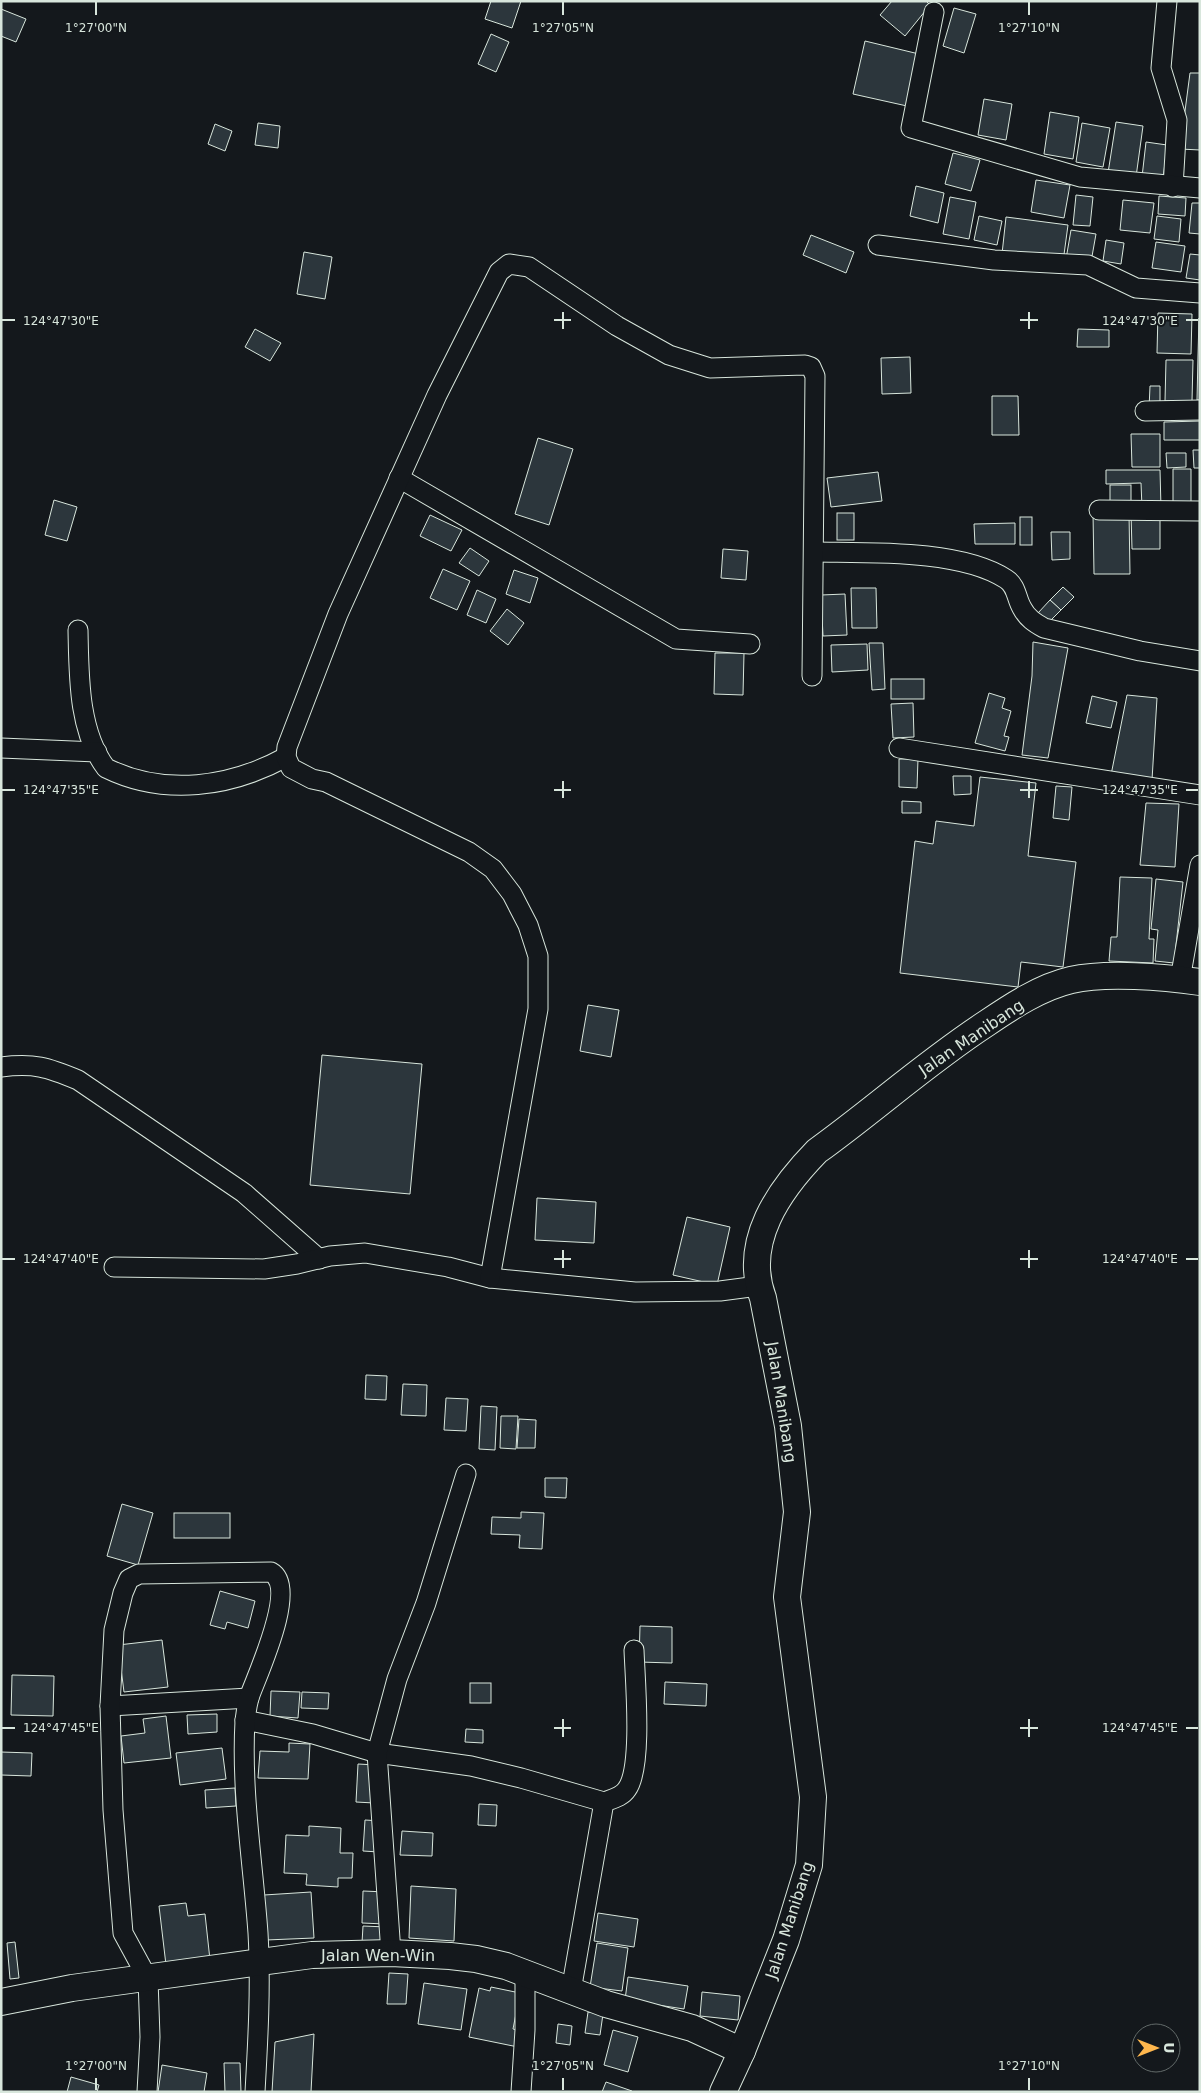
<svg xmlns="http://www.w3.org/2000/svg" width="1201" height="2093" viewBox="0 0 1201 2093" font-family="'DejaVu Sans',sans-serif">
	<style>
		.building { fill: #2c363c; stroke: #d8e6dc }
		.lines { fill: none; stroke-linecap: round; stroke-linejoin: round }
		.street-casing { stroke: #d8e6dc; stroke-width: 21 }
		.secondary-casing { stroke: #d8e6dc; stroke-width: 28 }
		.street { stroke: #14181c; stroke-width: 19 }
		.secondary { stroke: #14181c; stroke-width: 26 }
		.ticks { fill: none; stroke: #d8e6dc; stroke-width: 2 }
		.labels { text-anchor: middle; stroke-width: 4; stroke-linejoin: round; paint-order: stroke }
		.street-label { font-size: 16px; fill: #d8e6dc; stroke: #14181c }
		.ticks-label { font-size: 12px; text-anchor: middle; fill: #d8e6dc; stroke: #14181c; stroke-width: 4; stroke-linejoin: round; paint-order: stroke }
	</style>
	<rect width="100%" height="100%" fill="#14181c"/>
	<g class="building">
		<polygon points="491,1 521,1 512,28 485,19"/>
		<polygon points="892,1 926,1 930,5 905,36 880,15"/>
		<polygon points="954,8 976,14 964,53 943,46"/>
		<polygon points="1,9 26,19 16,42 1,36"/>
		<polygon points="491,34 509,42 496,72 478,64"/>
		<polygon points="865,41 919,54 907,106 853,94"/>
		<polygon points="1190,73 1200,73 1200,150 1180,149"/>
		<polygon points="984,99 1012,104 1006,140 978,135"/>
		<polygon points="1050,112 1079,117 1073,159 1044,154"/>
		<polygon points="1116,122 1143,126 1136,177 1108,173"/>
		<polygon points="258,123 280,126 278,148 255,145"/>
		<polygon points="1082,123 1110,128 1103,167 1076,162"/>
		<polygon points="215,124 232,131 225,151 208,144"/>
		<polygon points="1146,142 1167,145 1163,180 1142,177"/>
		<polygon points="953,153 980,160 971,191 945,184"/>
		<polygon points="1036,180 1070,185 1064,218 1031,212"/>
		<polygon points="916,186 944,193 938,223 910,216"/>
		<polygon points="1076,195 1093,197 1090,226 1073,225"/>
		<polygon points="1159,196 1186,198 1185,216 1158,214"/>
		<polygon points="950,197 976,202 969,239 943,234"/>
		<polygon points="1123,200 1154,203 1150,233 1120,230"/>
		<polygon points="1192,203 1200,203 1200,234 1189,233"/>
		<polygon points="979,216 1002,221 997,245 974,240"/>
		<polygon points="1157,216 1181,219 1179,242 1154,239"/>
		<polygon points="1006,217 1068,225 1063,262 1002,254"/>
		<polygon points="1071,230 1096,234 1091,262 1066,259"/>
		<polygon points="811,235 854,252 846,273 803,255"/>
		<polygon points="1106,240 1124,243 1121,264 1103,261"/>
		<polygon points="1156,242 1185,246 1181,272 1152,268"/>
		<polygon points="304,252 332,257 325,299 297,294"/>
		<polygon points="1190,254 1200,255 1200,280 1186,278"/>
		<polygon points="1158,313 1192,314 1191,354 1157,353"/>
		<polygon points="1199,318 1200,400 1197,400 1198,355"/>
		<polygon points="255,329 281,343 270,361 245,347"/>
		<polygon points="1078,329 1109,330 1109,347 1077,347"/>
		<polygon points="910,357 911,393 882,394 881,358"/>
		<polygon points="1166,360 1193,360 1192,401 1165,401"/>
		<polygon points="1150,386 1160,386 1160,409 1149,409"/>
		<polygon points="992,396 1018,396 1019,435 992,435"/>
		<polygon points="1200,421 1200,440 1164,440 1164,422"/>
		<polygon points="1131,434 1160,434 1160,467 1132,467"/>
		<polygon points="538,438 573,449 549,525 515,514"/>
		<polygon points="1193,450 1200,450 1200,468 1194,468"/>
		<polygon points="1166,453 1186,453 1186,467 1167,468"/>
		<polygon points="1173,469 1191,469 1191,508 1173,509"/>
		<polygon points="1106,470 1160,470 1161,508 1142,508 1141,483 1106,484"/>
		<polygon points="878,472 882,501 831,507 827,478"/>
		<rect x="1110" y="485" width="21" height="22"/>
		<polygon points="54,500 77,507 67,541 45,535"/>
		<rect x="837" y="513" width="17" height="27"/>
		<polygon points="1093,513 1129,513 1130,574 1094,574"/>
		<polygon points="1131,513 1160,513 1160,549 1132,549"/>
		<polygon points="430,515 462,530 451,551 420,536"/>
		<rect x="1020" y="517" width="12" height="28"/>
		<polygon points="1015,523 1015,544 975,544 974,524"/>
		<polygon points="1051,532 1070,532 1070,559 1052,560"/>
		<polygon points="470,548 489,561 479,576 459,563"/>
		<polygon points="723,549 748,551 746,580 721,578"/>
		<polygon points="443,569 470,581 457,610 430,598"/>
		<polygon points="514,570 538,578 530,603 506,594"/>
		<polygon points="1063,587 1074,597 1061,610 1050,600"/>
		<polygon points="851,588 876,588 877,628 852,628"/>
		<polygon points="477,590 496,599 486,623 467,615"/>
		<polygon points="845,594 847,635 823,636 821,595"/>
		<polygon points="1050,600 1061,610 1048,623 1038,613"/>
		<polygon points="507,609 524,623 508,645 490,631"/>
		<polygon points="1033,642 1068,648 1048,758 1022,755 1032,676"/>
		<polygon points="869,643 883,643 885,689 872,690"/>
		<polygon points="867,644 868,670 832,672 831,645"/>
		<polygon points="715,653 744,653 743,695 714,694"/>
		<rect x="891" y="679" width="33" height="20"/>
		<polygon points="989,693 1005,698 1002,708 1011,711 1004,736 1009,737 1005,751 975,743"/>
		<polygon points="1127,695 1157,698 1152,780 1111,775"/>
		<polygon points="1092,696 1117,702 1111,728 1086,723"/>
		<polygon points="913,703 914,737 893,738 891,704"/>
		<polygon points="899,759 918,759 917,788 899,787"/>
		<polygon points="953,776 971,776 971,794 954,795"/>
		<polygon points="980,777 1036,783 1028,856 1076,862 1063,967 1021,962 1018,987 900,973 915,841 933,844 936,821 974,826"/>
		<polygon points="1056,786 1072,787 1069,820 1053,818"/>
		<polygon points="902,801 921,802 921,813 902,813"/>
		<polygon points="1146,803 1179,804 1175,867 1140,865"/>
		<polygon points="1120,877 1152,878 1149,939 1154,939 1153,963 1109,961 1111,937 1117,937"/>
		<polygon points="1156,879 1183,882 1174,963 1155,961 1158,930 1151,929"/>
		<polygon points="588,1005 619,1010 611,1057 580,1051"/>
		<polygon points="322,1055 422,1064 410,1194 310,1185"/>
		<polygon points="537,1198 596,1202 594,1243 535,1240"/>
		<polygon points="687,1217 730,1227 717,1285 673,1275"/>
		<polygon points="366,1375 387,1376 386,1400 365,1399"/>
		<polygon points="403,1384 427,1385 426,1416 401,1415"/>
		<polygon points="446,1398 468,1399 466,1431 444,1430"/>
		<polygon points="481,1406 497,1407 495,1450 479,1449"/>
		<polygon points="501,1416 518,1416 516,1449 500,1448"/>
		<polygon points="519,1419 536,1420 535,1448 517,1448"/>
		<polygon points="545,1478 567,1478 566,1498 545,1497"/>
		<polygon points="122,1504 153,1513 138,1565 107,1556"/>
		<polygon points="521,1512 544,1513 542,1549 519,1548 520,1535 491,1534 492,1517 521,1518"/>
		<rect x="174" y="1513" width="56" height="25"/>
		<polygon points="220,1591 255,1601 248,1628 227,1622 225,1629 210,1625"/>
		<polygon points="640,1626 672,1627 672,1663 639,1662"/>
		<polygon points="162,1640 168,1687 124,1692 118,1645"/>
		<polygon points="12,1675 54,1676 53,1716 11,1715"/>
		<polygon points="665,1682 707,1684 706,1706 664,1704"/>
		<rect x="470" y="1683" width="21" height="20"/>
		<polygon points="271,1691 300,1692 298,1718 270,1716"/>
		<polygon points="302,1692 329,1693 328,1709 301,1708"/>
		<polygon points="217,1714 217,1732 188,1734 187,1715"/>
		<polygon points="166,1716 171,1758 124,1763 121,1736 145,1733 143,1719"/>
		<polygon points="466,1729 483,1730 483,1743 465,1742"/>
		<polygon points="289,1743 310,1744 308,1779 258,1778 260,1751 289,1752"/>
		<polygon points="222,1748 226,1779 180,1785 176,1753"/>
		<polygon points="1,1752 32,1753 31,1776 1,1775"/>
		<polygon points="358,1764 376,1765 374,1803 356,1802"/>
		<polygon points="235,1788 236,1806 206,1808 205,1790"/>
		<polygon points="479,1804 497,1805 496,1826 478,1825"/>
		<polygon points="365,1820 381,1821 379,1852 363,1851"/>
		<polygon points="309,1826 341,1828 340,1853 353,1853 352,1878 338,1878 338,1887 306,1885 307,1874 284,1873 286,1835 309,1836"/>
		<polygon points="402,1831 433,1833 432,1856 400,1855"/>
		<polygon points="411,1886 456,1889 454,1941 409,1938"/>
		<polygon points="363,1891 386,1892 385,1924 362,1923"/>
		<polygon points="311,1892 314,1938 266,1940 264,1895"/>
		<polygon points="186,1903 188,1916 205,1914 210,1960 166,1965 159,1906"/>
		<polygon points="598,1913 638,1919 634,1947 594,1941"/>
		<polygon points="363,1926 387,1927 386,1945 362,1943"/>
		<polygon points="15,1942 19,1978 10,1979 7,1943"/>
		<polygon points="597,1943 628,1948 622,1991 590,1987"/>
		<polygon points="389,1973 408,1974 406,2004 387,2004"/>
		<polygon points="628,1977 688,1986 684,2009 625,2000"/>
		<polygon points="424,1983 467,1989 461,2030 418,2024"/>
		<polygon points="491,1987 520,1993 513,2029 521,2031 518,2047 469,2037 479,1988 490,1991"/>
		<polygon points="702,1992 740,1996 738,2020 700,2016"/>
		<polygon points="588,2012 603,2014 600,2035 585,2033"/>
		<polygon points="558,2024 572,2026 570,2045 556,2043"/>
		<polygon points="613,2030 638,2037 628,2072 604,2065"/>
		<polygon points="314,2034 311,2092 272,2092 275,2042"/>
		<polygon points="224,2063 240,2063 241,2092 225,2092"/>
		<polygon points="162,2065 207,2073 204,2092 158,2092"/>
		<polygon points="71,2077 99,2085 97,2092 67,2092"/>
		<polygon points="606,2082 632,2091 632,2092 602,2092"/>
	</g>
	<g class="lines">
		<defs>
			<g id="street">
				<polyline points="1167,1 1161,68 1177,120 1173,187"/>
				<polyline points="934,12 911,128 1080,177 1200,188"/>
				<polyline points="878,245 994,260 1088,265 1136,288 1200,293"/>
				<polyline points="1145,411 1200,410"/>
				<polyline points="399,478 676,639 750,644"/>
				<polyline points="1099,510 1200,511"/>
				<path d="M814,552c54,1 146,-3 192,27 11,7 10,19 16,29 5,10 13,15 22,20l96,23 60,10"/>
				<path d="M78,630c1,45 0,101 28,138 59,29 125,19 180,-11"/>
				<polyline points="1,748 97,752"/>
				<polyline points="899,748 1200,795"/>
				<polyline points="1180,980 1200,865"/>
				<path d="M1,1067c33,-4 46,0 77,13l166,113 75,66"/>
				<polyline points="114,1267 264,1269 297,1264 330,1256 365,1253 448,1267 490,1278 635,1292 720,1291 758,1286"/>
				<polyline points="490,1278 538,1009 538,956 528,925 512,894 493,869 469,852 326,782 312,779 291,768 286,757 287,747 338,614 437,395 499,272 509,264 529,267 617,326 669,355 710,368 805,365 811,367 815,376 812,676"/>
				<polyline points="110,1706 249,1698"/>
				<polyline points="245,1720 313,1734 377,1753 471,1766 521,1778 604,1802"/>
				<polyline points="391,1953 377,1753 397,1679 426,1603 466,1474"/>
				<path d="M571,1991l33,-189c8,-3 18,-5 23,-13 16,-22 8,-110 7,-139"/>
				<path d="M147,2092l3,-55 -2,-58 -25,-46 -10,-123 -3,-104 4,-76 9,-37 6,-14 10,-5 132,-2c27,15 -13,101 -21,123 -3,8 -4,18 -5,26 -4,71 8,142 13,212 3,53 0,106 -3,159"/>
				<polyline points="521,2092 525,2030 525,1974"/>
			</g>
			<g id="secondary">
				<polyline points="1,2002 72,1988 312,1955 391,1953 450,1956 476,1959 506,1966 606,2004 692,2028 742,2051"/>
				<path d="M723,2092l19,-41 44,-111 23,-75 4,-68 -26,-200 10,-85 -9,-86 -25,-128c-21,-56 16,-108 54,-147 57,-41 110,-89 170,-128 25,-17 54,-36 84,-43 35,-8 93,-3 129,2"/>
			</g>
		</defs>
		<use href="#street" class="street-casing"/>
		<use href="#secondary" class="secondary-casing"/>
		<use href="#street" class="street"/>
		<use href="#secondary" class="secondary"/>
	</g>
	<path class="ticks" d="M96,2v13M563,2v13M1029,2v13M563,312v17M1029,312v17M2,320h13M554,320h17M1020,320h18M1186,320h12M563,781v17M1029,781v17M2,790h13M554,790h17M1020,790h18M1186,790h12M563,1250v18M1029,1250v18M2,1259h13M554,1259h17M1020,1259h18M1186,1259h12M563,1719v18M1029,1719v18M2,1728h13M554,1728h17M1020,1728h18M1186,1728h12M96,2078v12M563,2078v12M1029,2078v12"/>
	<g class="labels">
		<g class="street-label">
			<text transform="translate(971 1037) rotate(-34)" y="6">Jalan Manibang</text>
			<text transform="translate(782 1402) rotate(81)" y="6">Jalan Manibang</text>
			<text transform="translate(789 1920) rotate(-72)" y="6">Jalan Manibang</text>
			<text x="378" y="1961">Jalan Wen-Win</text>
		</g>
	</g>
	<g class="ticks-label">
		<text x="96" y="32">1°27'00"N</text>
		<text x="563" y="32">1°27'05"N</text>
		<text x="1029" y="32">1°27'10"N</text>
		<text x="1140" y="325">124°47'30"E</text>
		<text x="61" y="325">124°47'30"E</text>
		<text x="1140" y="794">124°47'35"E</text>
		<text x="61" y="794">124°47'35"E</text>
		<text x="1140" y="1263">124°47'40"E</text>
		<text x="61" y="1263">124°47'40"E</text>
		<text x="1140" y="1732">124°47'45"E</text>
		<text x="61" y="1732">124°47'45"E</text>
		<text x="96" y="2070">1°27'00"N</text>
		<text x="563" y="2070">1°27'05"N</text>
		<text x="1029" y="2070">1°27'10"N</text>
	</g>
	<rect width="1201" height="2093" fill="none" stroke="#d8e6dc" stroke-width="5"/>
	<g transform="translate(1156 2048) rotate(90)"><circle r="24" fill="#14181c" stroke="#626a69"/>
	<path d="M0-4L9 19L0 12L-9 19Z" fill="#ffb74d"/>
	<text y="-8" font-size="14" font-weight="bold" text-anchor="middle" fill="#d8e6dc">U</text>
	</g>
</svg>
